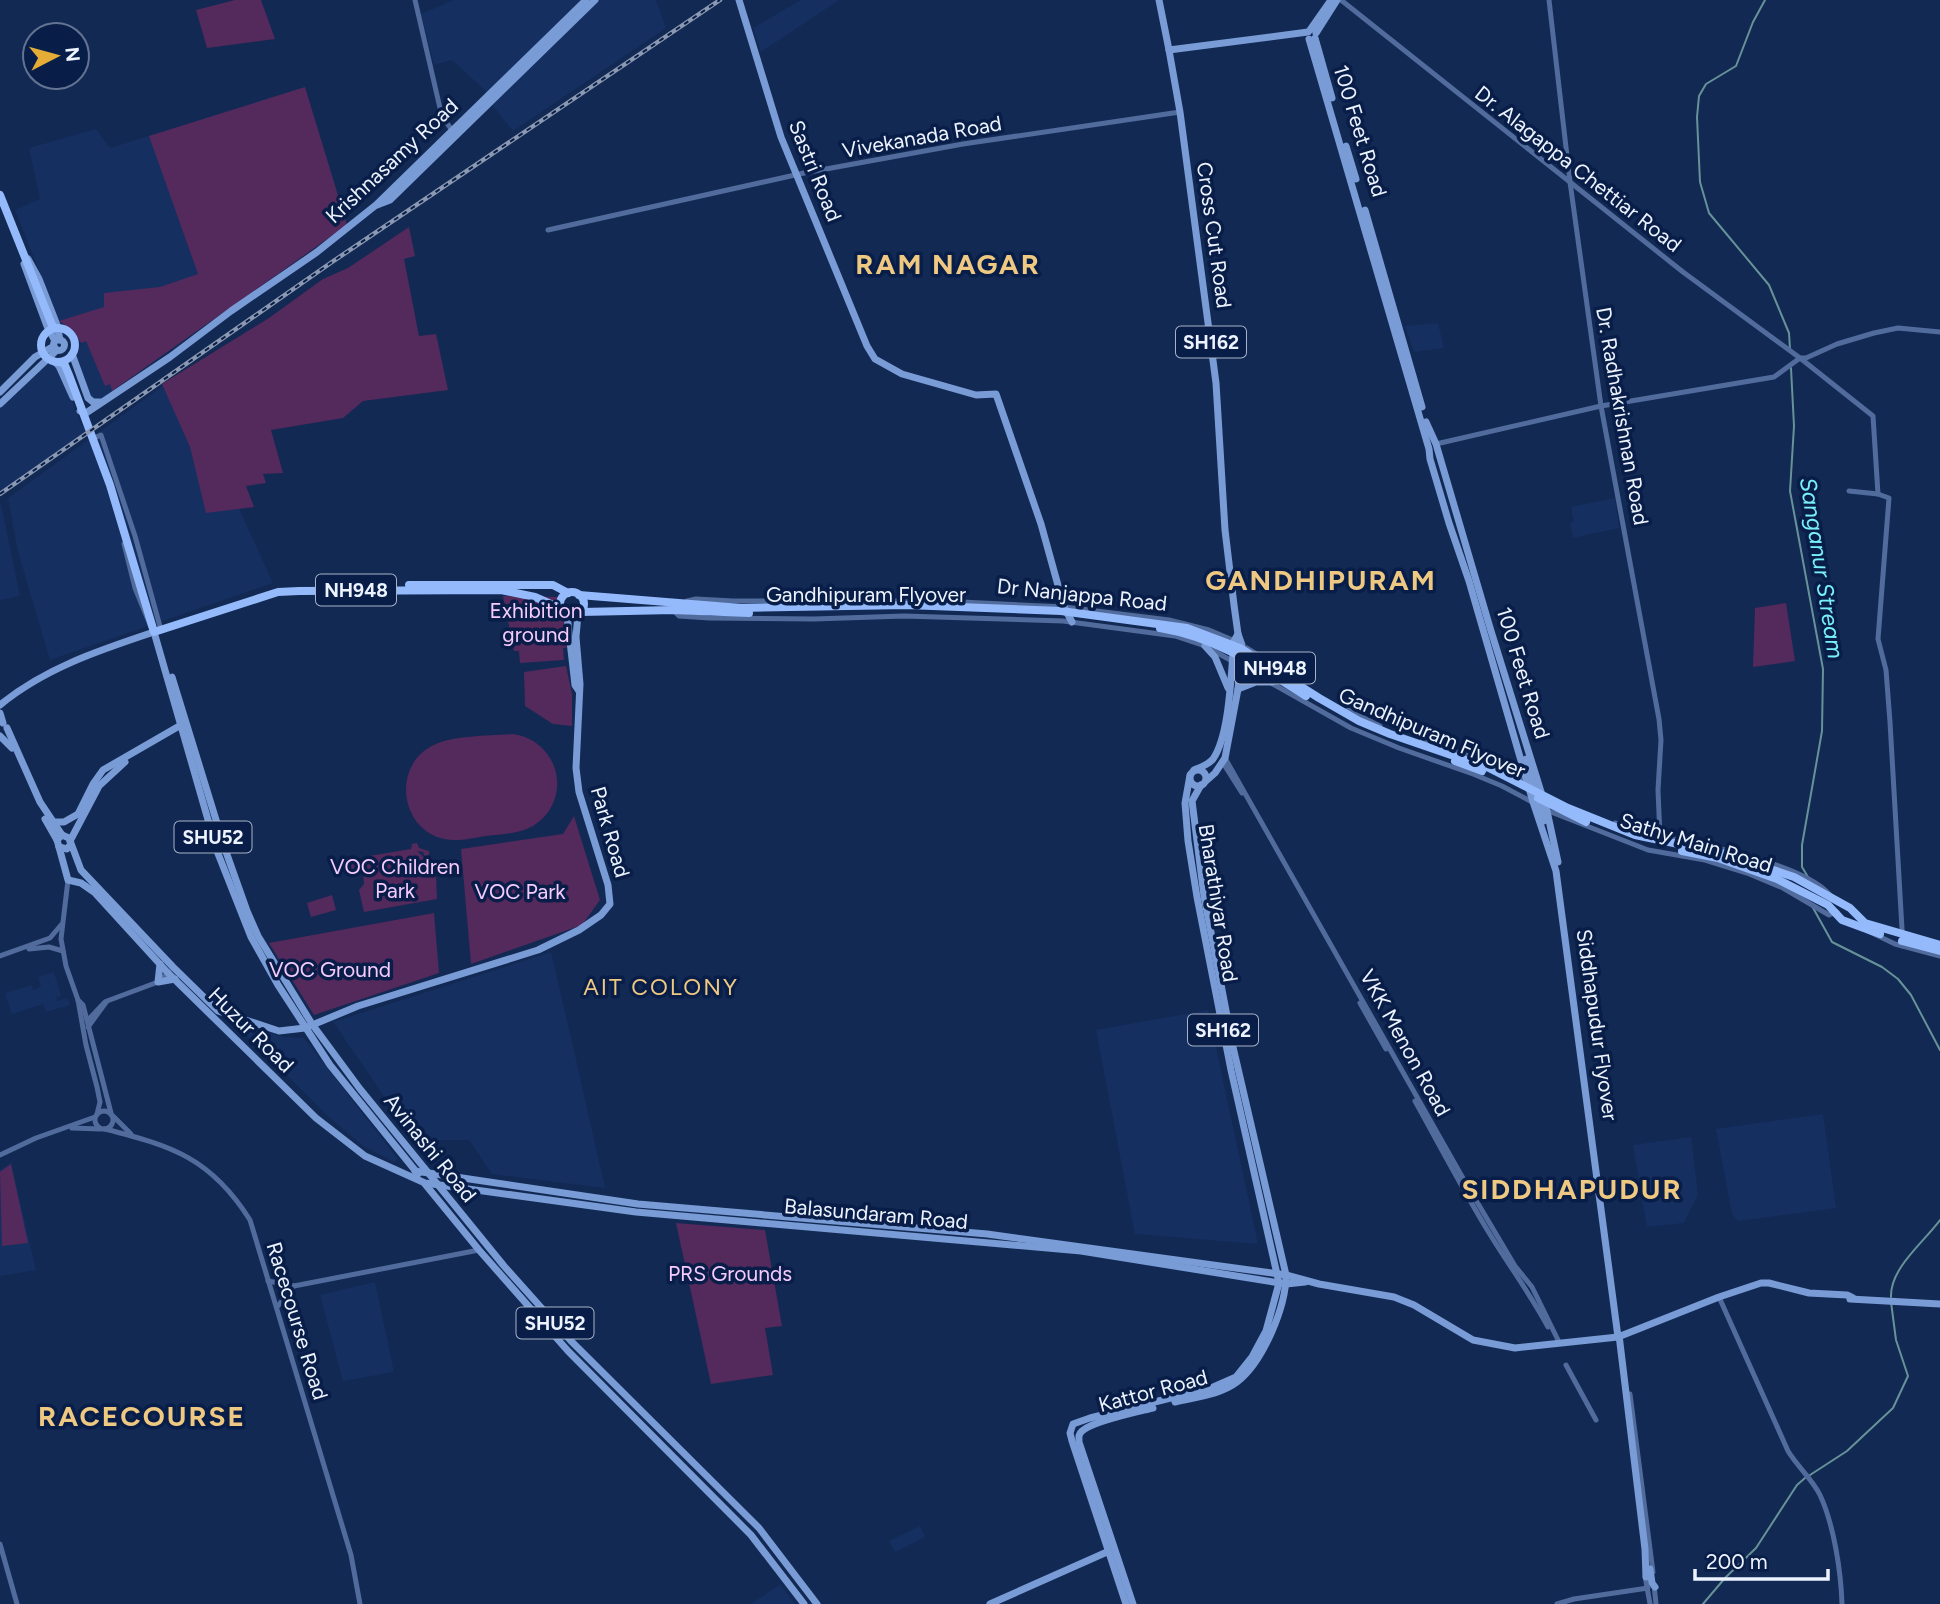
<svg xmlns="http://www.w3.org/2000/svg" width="1940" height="1604" viewBox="0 0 1940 1604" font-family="Figtree,sans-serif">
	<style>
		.built { fill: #152f60 }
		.green { fill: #54295c }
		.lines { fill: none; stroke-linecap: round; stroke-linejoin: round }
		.stream { stroke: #669298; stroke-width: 2 }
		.minor { stroke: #516c9c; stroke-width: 5 }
		.major { stroke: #799bd6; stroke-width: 7 }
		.highway { stroke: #94bafc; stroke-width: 8 }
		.rail-casing { stroke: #8b98b1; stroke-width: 4.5 }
		.rail { stroke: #081e48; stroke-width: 2; stroke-dasharray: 5; stroke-linecap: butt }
		.labels { text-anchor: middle; stroke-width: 7; stroke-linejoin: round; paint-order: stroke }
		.shield { fill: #081e48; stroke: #a8b3c7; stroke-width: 2 }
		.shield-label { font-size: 19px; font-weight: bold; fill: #edf3fe }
		.street-label { font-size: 21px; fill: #edf3fe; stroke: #081e48 }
		.park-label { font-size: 21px; fill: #f6cbfd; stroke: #081e48 }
		.water-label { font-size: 23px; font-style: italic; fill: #79f0f8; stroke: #081e48 }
		.neighbourhood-label { font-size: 23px; letter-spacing: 2px; fill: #efc881; stroke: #081e48 }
		.district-label { font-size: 28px; font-weight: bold; letter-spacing: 2px; fill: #efc881; stroke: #081e48 }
	</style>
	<rect width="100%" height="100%" fill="#122953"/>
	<g class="built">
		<polygon points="454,0 581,0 487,92 452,60 434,65 421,14"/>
		<polygon points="597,0 656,0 666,28 513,131 492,105"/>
		<polygon points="801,0 839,0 761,52 753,28"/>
		<polygon points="305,87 347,225 98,401 90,397 76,358 81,343 73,330 59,321 15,210 40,199 29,148 96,129 110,148"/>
		<polygon points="1438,323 1444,348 1414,352 1405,326"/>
		<polygon points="46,361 57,366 82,426 86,425 87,432 0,497 0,406"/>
		<polygon points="178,375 273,583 50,660 18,552 8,498"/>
		<polygon points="1615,498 1619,528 1573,538 1570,523 1574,522 1571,507"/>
		<polygon points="1,504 20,596 0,600 0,505"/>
		<polygon points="551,952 573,1046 605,1188 492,1174 469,1140 414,1140 333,1022"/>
		<polygon points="54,972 61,996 56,997 57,1001 68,998 70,1005 46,1012 43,1004 12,1014 5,993 32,985 33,990 41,987 38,977"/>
		<polygon points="1208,1010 1258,1244 1135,1234 1096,1030"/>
		<polygon points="242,1023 283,1037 304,1038 398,1159 394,1162 363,1146 329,1117 240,1029"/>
		<polygon points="1823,1114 1836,1208 1738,1221 1732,1214 1716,1129"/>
		<polygon points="1691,1137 1698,1194 1684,1223 1647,1227 1633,1145"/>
		<polygon points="11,1163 36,1270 0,1276 0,1170"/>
		<polygon points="375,1282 394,1372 343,1381 320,1295"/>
		<polygon points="920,1526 925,1537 895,1552 889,1541"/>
		<polygon points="780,1584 795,1604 751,1604"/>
	</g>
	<g class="green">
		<polygon points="235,0 261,0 275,39 207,48 196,10"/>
		<polygon points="305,87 347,225 112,391 110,384 105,386 86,341 81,343 73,330 59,321 104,307 104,293 160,287 198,274 149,136"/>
		<polygon points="409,227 415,256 404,259 419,336 436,334 448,390 363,401 343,418 271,430 283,473 263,474 266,483 246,486 254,507 206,513 190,447 162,384 269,318 323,279 348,268"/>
		<polygon points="503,596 560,597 564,606 569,647 563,648 564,660 520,663 519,651 514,651"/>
		<polygon points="1786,603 1795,661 1753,667 1755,608"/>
		<polygon points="566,666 572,694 572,726 553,724 525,706 524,672"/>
		<path d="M513,734c47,7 61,66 20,92 -14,8 -31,8 -47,10 -13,2 -29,6 -42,3 -45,-10 -52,-75 -10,-94 20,-10 56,-9 79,-11z"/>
		<polygon points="574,816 600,900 582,925 471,964 461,849 563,834"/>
		<polygon points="417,843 419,848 429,851 429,855 425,857 423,852 417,851 427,860 432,857 432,862 438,867 436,875 437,899 364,912 359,890 364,884 363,871 353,872 351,869 352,862 358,860 363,863 363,857 411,849 412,844"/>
		<polygon points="332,895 336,910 311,917 307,903"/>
		<polygon points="434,913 439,973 314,1015 269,943"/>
		<polygon points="11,1164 28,1243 2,1246 0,1172"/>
		<polygon points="676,1223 765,1230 782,1326 765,1328 773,1375 711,1384"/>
	</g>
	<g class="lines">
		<g class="stream">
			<polyline points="1765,0 1753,22 1736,66 1706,84 1699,96 1697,117 1700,182 1709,213 1769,285 1789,333 1790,349"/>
			<polyline points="1791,368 1794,426 1790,491 1823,669 1822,731 1802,845 1802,867 1808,877"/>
			<polyline points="1812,906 1832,942 1882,967 1898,979 1911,995 1940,1050"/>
			<path d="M1891,1297c-1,-29 33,-55 49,-77"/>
			<polyline points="1810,1475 1847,1451 1893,1408 1908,1376 1896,1340 1891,1302"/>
			<polyline points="1703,1604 1725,1578 1756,1548 1797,1485 1805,1478"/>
		</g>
		<g class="minor">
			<polyline points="415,0 440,108 444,119 454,133"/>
			<polyline points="1341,0 1683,272 1800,358 1873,416 1878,494"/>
			<polyline points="1549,0 1570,182 1601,406 1659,719 1661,740 1658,790 1660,837"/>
			<polyline points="548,230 804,173 963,144 1180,112"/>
			<polyline points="92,439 101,435 135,536 161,630"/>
			<polyline points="1436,444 1601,406 1774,377 1800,358 1806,358 1837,344 1874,333 1898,328 1940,332"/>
			<polyline points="1849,491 1878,494 1889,498 1878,639 1886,670 1890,722 1903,946"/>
			<polyline points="124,544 135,588 151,627"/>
			<polyline points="687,601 696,599 733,601 941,601 1064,607 1169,620 1209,630 1235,641"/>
			<polyline points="673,610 679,616 709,618 814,619 904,616 1063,621 1175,636 1205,646 1232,661 1351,728 1399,748 1473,774 1502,786 1534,803"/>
			<polyline points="1247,648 1301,682"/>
			<polyline points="1348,710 1380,726"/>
			<polyline points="1422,741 1478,759 1527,782"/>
			<polyline points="1225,758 1464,1180 1515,1266 1532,1287 1559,1342"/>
			<polyline points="1223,763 1242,793"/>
			<polyline points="1546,810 1648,850 1705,860 1747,873 1783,888 1829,915 1837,912"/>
			<polyline points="1615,823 1649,834"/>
			<path d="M1672,839c37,6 133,27 157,55"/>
			<polyline points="68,880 61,939 66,966 78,1000 86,1045 97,1087 100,1102 97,1114"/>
			<polyline points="1868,931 1895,944 1940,956"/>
			<polyline points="29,949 49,947 63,951"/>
			<polyline points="0,956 50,938 61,925"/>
			<polyline points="78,1000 83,1005 111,1113"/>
			<polyline points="1360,1003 1386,1049"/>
			<polyline points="88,1020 105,1002"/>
			<polyline points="88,1027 107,1001 158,982 169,972"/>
			<path d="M1415,1101c25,45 49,91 76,135 19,31 40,59 57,91"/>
			<circle cx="104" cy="1120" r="9"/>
			<polyline points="113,1116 131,1134"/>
			<polyline points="72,1128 100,1129"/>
			<path d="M105,1129c67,17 106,29 145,91l101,335 9,49"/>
			<polyline points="0,1155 36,1138 95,1117"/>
			<polyline points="268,1281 294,1286"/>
			<path d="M1719,1297l69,154c9,15 25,29 32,44 14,30 21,77 22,109"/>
			<polyline points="277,1307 294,1286 479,1250"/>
			<polyline points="1566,1365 1596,1420"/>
			<polyline points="1630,1394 1653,1572"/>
			<polyline points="0,1544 17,1604"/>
			<polyline points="1645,1576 1650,1604"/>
			<polyline points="1654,1585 1656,1604"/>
			<polyline points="1557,1604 1574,1599 1648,1588"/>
		</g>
		<g class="major">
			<polyline points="739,0 781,137 867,346 875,359 902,374 976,395 996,394 1041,524 1064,607 1072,622"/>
			<polyline points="1159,0 1169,50 1308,32"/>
			<polyline points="1310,30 1331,0"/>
			<polyline points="1316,33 1337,0"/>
			<polyline points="1315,38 1332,98"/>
			<polyline points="1309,39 1429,449 1430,459 1449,523 1469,581 1533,802 1556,871 1618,1337"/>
			<polyline points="1169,50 1180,112 1216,383 1225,530 1234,605 1238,634 1242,645 1238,689 1225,758 1215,773 1206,781"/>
			<polyline points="1346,146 1356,179"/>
			<polyline points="377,205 390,200 595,0"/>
			<polyline points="1365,210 1422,407"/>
			<polyline points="28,259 39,279 57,325 60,340"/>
			<polyline points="24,264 47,326 55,341"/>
			<circle cx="59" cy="345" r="5.5"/>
			<polyline points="72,354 88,398 93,402 100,402"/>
			<polyline points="54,361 59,366 73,397"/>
			<polyline points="0,392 35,357 54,346"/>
			<polyline points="0,404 57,350"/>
			<polyline points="80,411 86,413 170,357 231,311 317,252 376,205 586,0"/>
			<polyline points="1426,422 1436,444 1491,631 1547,811 1558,862"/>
			<polyline points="567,615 575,685 579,691"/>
			<polyline points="1205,646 1215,657 1228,688"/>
			<polyline points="172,677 225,849 247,911 258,936 312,1024 360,1089 504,1266 571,1341 759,1528 817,1604"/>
			<polyline points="1238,689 1256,682 1272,682"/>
			<path d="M0,705c45,-37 100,-55 154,-73l63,219 34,86 27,48 52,80 88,109"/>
			<polyline points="0,713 3,723"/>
			<polyline points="7,728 40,802 62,835"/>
			<polyline points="0,736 12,748"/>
			<polyline points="1526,759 1544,821"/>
			<circle cx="1198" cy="778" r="8"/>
			<path d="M1194,770c7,-3 14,-5 19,-11 17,-24 18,-88 21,-118l4,-7"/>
			<polyline points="45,819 57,840"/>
			<polyline points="51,822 64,822 78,814 93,784 103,770 181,725"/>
			<polyline points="70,841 99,786 125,762"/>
			<polyline points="70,845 67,849 59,847 57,840 62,835 69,838 81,870 173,967 218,1011 279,1031 305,1028 358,1006 538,950 579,930 601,915 610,904 608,885 579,792 576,768 580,684 576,637 578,614"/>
			<polyline points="59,847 68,880 81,883 94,892 168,973 316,1118 365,1156 425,1183 636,1212 1081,1251 1286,1284 1305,1282"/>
			<polyline points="160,964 158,982 175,979"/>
			<polyline points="415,1171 638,1204 987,1234 1286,1275 1319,1284 1394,1297 1414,1305 1473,1340 1515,1348 1618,1337 1719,1297 1761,1283 1769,1283 1809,1293 1847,1295 1853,1298"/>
			<polyline points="425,1184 479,1250 568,1351 751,1535 804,1604"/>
			<polyline points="1850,1299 1940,1304"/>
			<polyline points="1619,1335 1645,1549 1646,1577"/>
			<path d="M1175,1402c20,-5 45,-7 62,-20 26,-20 49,-75 49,-107l-53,-228 -29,-151 -12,-95 9,-16"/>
			<polyline points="1650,1569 1652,1583 1655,1587"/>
			<polyline points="990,1604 1107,1552"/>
			<polyline points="1126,1604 1072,1441 1070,1433 1073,1424 1090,1418 1211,1388 1236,1377 1252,1357 1266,1331 1279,1283 1231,1070 1197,897 1188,841 1185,803 1190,775"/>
			<path d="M1133,1604l-54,-162c0,-5 -1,-7 3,-11 11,-10 55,-19 71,-23"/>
		</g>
		<g class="highway">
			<polyline points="0,195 52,325 55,328"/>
			<circle cx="58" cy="345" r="17"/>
			<polyline points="59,362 64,363 69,375 110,485 154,632 278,592 299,591 501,590 535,597 562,609"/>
			<polyline points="409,585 553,585 568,593"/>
			<circle cx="572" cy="604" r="12"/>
			<polyline points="579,595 741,608 906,605 1061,611 1187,628 1240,648 1319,698 1359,721 1390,734 1489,768 1568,808 1635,835 1722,853 1794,877 1850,908 1865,923 1940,945"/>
			<polyline points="581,612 673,610 749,613"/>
			<path d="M1160,628c56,9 100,39 146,68"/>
			<polyline points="1455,761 1482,771"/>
			<polyline points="1538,798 1586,822"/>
			<polyline points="1682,851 1718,858 1777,879 1828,905 1842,920 1880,934"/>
			<polyline points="1902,941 1940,951"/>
		</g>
		<defs>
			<polyline id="rail" points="0,494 332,262 720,0"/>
		</defs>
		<use href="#rail" class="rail-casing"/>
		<use href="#rail" class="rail"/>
	</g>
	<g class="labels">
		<g class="shield">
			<rect x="1176" y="326.5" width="70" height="31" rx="5"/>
			<rect x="316" y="574.5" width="80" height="31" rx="5"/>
			<rect x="1235" y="652.5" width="80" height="31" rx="5"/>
			<rect x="174.5" y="821.5" width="77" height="31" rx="5"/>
			<rect x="1188" y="1014.5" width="70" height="31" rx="5"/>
			<rect x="516.5" y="1307.5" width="77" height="31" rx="5"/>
		</g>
		<g class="shield-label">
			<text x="1211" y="349">SH162</text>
			<text x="356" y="597">NH948</text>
			<text x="1275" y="675">NH948</text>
			<text x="213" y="844">SHU52</text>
			<text x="1223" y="1037">SH162</text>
			<text x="555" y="1330">SHU52</text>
		</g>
		<g class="street-label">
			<text transform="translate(1360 131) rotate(73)" y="7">100 Feet Road</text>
			<text transform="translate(922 137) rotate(-10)" y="7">Vivekanada Road</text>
			<text transform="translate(392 161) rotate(-43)" y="7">Krishnasamy Road</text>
			<text transform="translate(1578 169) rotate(38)" y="7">Dr. Alagappa Chettiar Road</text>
			<text transform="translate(815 171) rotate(68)" y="7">Sastri Road</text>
			<text transform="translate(1214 235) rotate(82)" y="7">Cross Cut Road</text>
			<text transform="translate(1622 416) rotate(80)" y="7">Dr. Radhakrishnan Road</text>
			<text x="866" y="602">Gandhipuram Flyover</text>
			<text transform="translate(1082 595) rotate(6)" y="7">Dr Nanjappa Road</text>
			<text transform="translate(1523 673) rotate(73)" y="7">100 Feet Road</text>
			<text transform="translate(1432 733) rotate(23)" y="7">Gandhipuram Flyover</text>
			<text transform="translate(610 832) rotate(74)" y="7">Park Road</text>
			<text transform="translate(1696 843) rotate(17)" y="7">Sathy Main Road</text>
			<text transform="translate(1218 903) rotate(81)" y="7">Bharathiyar Road</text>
			<text transform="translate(1597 1025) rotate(82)" y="7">Siddhapudur Flyover</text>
			<text transform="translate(251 1030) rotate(45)" y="7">Huzur Road</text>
			<text transform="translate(1405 1043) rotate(61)" y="7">VKK Menon Road</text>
			<text transform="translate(430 1148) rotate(51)" y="7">Avinashi Road</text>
			<text transform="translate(876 1214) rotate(5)" y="7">Balasundaram Road</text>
			<text transform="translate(297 1321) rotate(73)" y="7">Racecourse Road</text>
			<text transform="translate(1153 1391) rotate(-15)" y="7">Kattor Road</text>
		</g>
		<g class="park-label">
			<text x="536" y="618">Exhibition<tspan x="536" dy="24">ground</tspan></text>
			<text x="395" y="874">VOC Children<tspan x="395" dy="24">Park</tspan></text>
			<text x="520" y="899">VOC Park</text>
			<text x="330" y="977">VOC Ground</text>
			<text x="730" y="1281">PRS Grounds</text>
		</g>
		<g class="water-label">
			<text transform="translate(1822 568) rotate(81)" y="8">Sanganur Stream</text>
		</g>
		<g class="neighbourhood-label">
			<text x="661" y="995">AIT COLONY</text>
		</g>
		<g class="district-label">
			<text x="948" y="274">RAM NAGAR</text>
			<text x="1321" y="590">GANDHIPURAM</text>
			<text x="1572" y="1199">SIDDHAPUDUR</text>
			<text x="142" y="1426">RACECOURSE</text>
		</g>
	</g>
	<g transform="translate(56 56) rotate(84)"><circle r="33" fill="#081e48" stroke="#647391" stroke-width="2"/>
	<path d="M0-5L12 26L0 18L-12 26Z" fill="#e5ad36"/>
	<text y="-10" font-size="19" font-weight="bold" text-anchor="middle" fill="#edf3fe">N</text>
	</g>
	<path d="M1695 1569v10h133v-10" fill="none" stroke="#edf3fe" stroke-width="3.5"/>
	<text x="1706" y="1569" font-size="21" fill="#edf3fe" stroke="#081e48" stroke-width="5" paint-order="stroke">200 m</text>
</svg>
